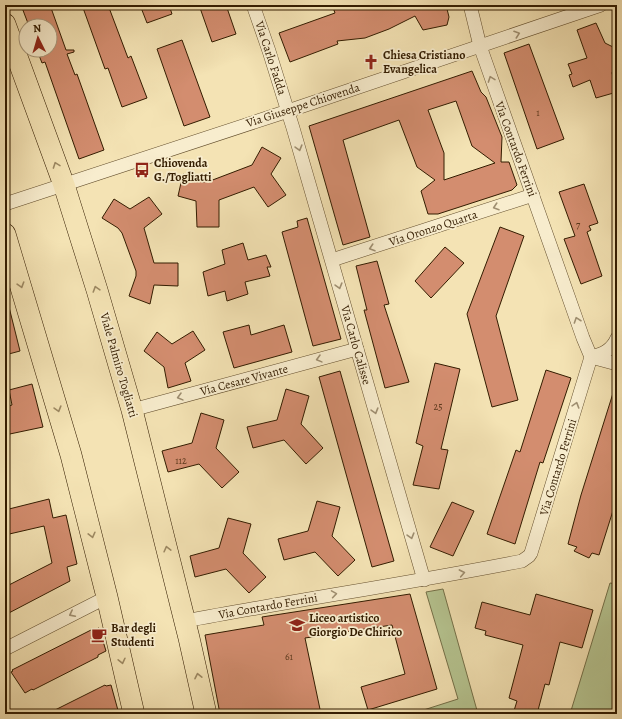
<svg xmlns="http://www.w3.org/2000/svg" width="622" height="719" viewBox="0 0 622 719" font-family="Alegreya,serif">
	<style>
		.green { fill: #b6c591; stroke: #747048 }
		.building { fill: #d38d6f; stroke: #331c00; fill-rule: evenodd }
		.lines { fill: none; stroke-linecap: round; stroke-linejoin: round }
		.minor-casing { stroke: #634e2d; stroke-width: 14 }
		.primary-casing { stroke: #331c00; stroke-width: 22 }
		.minor { stroke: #f8edce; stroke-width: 13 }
		.primary { stroke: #f4e3b4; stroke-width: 21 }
		.oneway { stroke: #9f8f71 }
		.oneway2 { stroke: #9d8963 }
		.labels { text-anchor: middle; stroke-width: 3.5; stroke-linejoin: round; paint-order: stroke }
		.number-label { font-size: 10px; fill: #5b381c }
		.poi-label { font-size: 12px; font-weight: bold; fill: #331c00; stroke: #f8edce; text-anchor: start }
		.street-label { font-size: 12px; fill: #331c00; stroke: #f8edce }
	</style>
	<rect width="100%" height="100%" fill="#f4e3b4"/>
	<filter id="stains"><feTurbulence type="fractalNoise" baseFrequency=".005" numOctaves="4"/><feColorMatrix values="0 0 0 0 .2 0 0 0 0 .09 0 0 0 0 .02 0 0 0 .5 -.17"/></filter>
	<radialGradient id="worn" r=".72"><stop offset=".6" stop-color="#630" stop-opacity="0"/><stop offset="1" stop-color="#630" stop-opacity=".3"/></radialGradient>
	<g class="green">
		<polygon points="610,583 617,584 617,714 570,714"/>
		<polygon points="443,589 478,714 411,714 458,699 426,592"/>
	</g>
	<g class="building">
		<polygon points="21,5 50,5 66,50 74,50 74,52 67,54 75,75 77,74 104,150 79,159 45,62 42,63 37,50 50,50 50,26 29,26"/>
		<polygon points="82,5 108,5 128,58 131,56 147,98 122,107 108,68 105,69"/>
		<polygon points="140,5 169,5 172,14 147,23"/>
		<polygon points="199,5 226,5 236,34 212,42"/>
		<polygon points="332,5 446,5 449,17 447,25 423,30 415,16 389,29 365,38 337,41 338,44 290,62 279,33 335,13"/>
		<polygon points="596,23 605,43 617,49 617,58 612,73 617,92 596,98 590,80 573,87 569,75 572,74 568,64 587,58 577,30"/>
		<polygon points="182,40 210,117 184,126 157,49"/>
		<polygon points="529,44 564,139 537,149 504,53"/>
		<path d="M472,71l9,21 5,5 16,40 -1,25h8l8,23 -5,5 -74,24h-10l-7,-23 14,-11 -18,-13 -18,-47 -56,20 27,97 -27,8 -34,-119zM456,101l16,45 23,17 -51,17v-27l-16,-43z"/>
		<polygon points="262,147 281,158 271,174 286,195 268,207 254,187 219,200 219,227 197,227 196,201 178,196 183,174 203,182 210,181 252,165"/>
		<polygon points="584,184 598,223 589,226 591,230 587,232 602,276 581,284 564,239 575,236 559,192"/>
		<polygon points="149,197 162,214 144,228 154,263 178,263 178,286 154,285 150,304 129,296 136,276 136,271 122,233 118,228 102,218 114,199 130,209"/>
		<polygon points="307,218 341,339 313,346 282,232 298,227 297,221"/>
		<polygon points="500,227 524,236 496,316 518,400 492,407 467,314"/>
		<polygon points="243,243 248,260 266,255 271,267 267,267 270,276 245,282 248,294 227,301 225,291 208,296 203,272 225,264 222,250"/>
		<polygon points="445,247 464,263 431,298 415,281"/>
		<polygon points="377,261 389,304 384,305 409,382 385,388 364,310 367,310 356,266"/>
		<polygon points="9,307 20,351 5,355 5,308"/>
		<polygon points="249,325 251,335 284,325 292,352 234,368 223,332"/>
		<polygon points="193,331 205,350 185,363 191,381 168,388 164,367 144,351 157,332 172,344"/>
		<polygon points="435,363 460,369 441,449 448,450 439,489 413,485 423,446 416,443"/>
		<polygon points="546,370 571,378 543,463 540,462 515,544 487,534 516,450 520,452"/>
		<polygon points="340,371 394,561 372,567 319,377"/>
		<polygon points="32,384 43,427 5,435 5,407 12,405 9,390"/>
		<polygon points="286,389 309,396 301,424 323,448 306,464 284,440 253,448 247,427 277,420"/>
		<polygon points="614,390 617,390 617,498 599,555 592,553 589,558 574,551 577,547 568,544 581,495"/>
		<polygon points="201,413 224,420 216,448 239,472 222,488 199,464 168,472 162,451 192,443"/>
		<polygon points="49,499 53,518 66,515 77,564 67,567 70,581 5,615 5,587 52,563 44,526 5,535 5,510"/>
		<polygon points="317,501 340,507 332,536 355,560 338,576 315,552 284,560 278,539 308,531"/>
		<polygon points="452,502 474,511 453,556 430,547"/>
		<polygon points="228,518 251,524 243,553 266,577 249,593 226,569 195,577 190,556 219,548"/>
		<polygon points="410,594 437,689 368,710 361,687 405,674 392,625 305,638 321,714 220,714 205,635 264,625 262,617"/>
		<polygon points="536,594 593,610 582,648 560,642 549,685 545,684 537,714 513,714 517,701 509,698 523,645 485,635 486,631 475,628 482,602 530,615"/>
		<polygon points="99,628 106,651 98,655 98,657 33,690 32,689 25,693 11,672 13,671 12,670 93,629 93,630"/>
		<polygon points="105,685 106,686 111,685 119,714 47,714"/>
	</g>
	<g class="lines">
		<defs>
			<g id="minor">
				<polyline points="253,5 269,51 293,128 424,580"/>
				<polyline points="5,204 288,111 601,5"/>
				<polyline points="332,260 533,195"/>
				<path d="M591,357c12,-3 21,-7 26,-19"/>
				<polyline points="591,357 617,364"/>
				<polyline points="132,410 357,349"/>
				<path d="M185,621c112,-21 225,-38 337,-60l7,-5 2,-3 60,-196 -8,-19 -103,-292 -10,-41"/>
				<polyline points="5,649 107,597"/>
			</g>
			<g id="primary">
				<polyline points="5,24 64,185 97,290 132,410 189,638 206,714"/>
				<polyline points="5,234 71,455 107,597 134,714"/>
			</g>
		</defs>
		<use href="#minor" class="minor-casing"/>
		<use href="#primary" class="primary-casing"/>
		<use href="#minor" class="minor"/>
		<use href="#primary" class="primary"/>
	</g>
	<defs><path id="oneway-chevron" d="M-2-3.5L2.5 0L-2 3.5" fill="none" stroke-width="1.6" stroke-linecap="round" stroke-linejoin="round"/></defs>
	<g class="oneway">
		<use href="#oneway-chevron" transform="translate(517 34) rotate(-19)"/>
		<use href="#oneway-chevron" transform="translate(491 79) rotate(-110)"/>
		<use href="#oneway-chevron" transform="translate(299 148) rotate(74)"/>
		<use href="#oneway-chevron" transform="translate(496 207) rotate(162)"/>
		<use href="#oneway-chevron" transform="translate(372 248) rotate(162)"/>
		<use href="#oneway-chevron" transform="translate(339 286) rotate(74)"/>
		<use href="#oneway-chevron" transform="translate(577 320) rotate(-109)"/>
		<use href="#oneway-chevron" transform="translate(319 359) rotate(165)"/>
		<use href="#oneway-chevron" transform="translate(180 397) rotate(165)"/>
		<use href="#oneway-chevron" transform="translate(576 405) rotate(-73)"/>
		<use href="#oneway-chevron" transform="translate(375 411) rotate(74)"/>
		<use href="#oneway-chevron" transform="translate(411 536) rotate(74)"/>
		<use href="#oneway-chevron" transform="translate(462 573) rotate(-11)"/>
		<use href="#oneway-chevron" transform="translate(334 594) rotate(-9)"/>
		<use href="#oneway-chevron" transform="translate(72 614) rotate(153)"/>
	</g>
	<g class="oneway2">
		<use href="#oneway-chevron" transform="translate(56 165) rotate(-110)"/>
		<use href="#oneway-chevron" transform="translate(21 285) rotate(73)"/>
		<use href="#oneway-chevron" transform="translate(96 289) rotate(-107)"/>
		<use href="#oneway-chevron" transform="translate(58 409) rotate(74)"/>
		<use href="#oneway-chevron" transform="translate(92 535) rotate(76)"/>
		<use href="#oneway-chevron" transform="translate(167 549) rotate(-104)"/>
		<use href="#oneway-chevron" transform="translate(122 661) rotate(77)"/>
		<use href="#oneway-chevron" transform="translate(198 676) rotate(-102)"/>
	</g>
	<defs>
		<symbol id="church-bare" viewBox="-9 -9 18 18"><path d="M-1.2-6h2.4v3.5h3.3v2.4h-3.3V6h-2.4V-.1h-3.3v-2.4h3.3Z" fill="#8f2418" stroke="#f8edce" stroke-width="2.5" paint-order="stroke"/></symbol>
		<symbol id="bus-bare" viewBox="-9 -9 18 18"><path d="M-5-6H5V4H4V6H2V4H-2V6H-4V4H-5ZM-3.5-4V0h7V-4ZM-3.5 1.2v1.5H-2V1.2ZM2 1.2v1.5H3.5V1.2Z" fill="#8f2418" stroke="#f8edce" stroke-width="2.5" paint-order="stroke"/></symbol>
		<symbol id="school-bare" viewBox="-9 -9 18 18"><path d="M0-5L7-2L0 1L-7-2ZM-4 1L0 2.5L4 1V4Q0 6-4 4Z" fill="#8f2418" stroke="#f8edce" stroke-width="2.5" paint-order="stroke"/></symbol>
		<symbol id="cafe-bare" viewBox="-9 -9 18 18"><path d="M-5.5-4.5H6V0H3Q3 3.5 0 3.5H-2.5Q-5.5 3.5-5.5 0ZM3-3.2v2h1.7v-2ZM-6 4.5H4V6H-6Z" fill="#8f2418" stroke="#f8edce" stroke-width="2.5" paint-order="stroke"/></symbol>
	</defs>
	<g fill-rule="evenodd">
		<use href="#church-bare" x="360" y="51" width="22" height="22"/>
		<use href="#bus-bare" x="131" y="159" width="22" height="22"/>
		<use href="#school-bare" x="286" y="614" width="22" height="22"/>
		<use href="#cafe-bare" x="88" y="624" width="22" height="22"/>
	</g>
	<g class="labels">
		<g class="number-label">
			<text x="538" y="116">1</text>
			<text x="578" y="228">7</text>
			<text x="438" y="410">25</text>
			<text x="181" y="464">112</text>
			<text x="289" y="660">61</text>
		</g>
		<g class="poi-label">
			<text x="383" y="59">Chiesa Cristiano<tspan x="383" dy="14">Evangelica</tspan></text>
			<text x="154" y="167">Chiovenda<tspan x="154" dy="14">G./Togliatti</tspan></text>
			<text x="309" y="622">Liceo artistico<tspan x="309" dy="14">Giorgio De Chirico</tspan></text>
			<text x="111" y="632">Bar degli<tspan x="111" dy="14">Studenti</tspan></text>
		</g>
		<g class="street-label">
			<text transform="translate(271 58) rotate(72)" y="4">Via Carlo Fadda</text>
			<text transform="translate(303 105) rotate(-18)" y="4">Via Giuseppe Chiovenda</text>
			<text transform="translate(516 149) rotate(70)" y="4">Via Contardo Ferrini</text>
			<text transform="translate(433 228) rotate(-18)" y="4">Via Oronzo Quarta</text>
			<text transform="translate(356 345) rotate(74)" y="4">Via Carlo Calisse</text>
			<text transform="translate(119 365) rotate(74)" y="4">Viale Palmiro Togliatti</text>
			<text transform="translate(244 380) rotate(-15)" y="4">Via Cesare Vivante</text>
			<text transform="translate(558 467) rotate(-73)" y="4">Via Contardo Ferrini</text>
			<text transform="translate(268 606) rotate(-10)" y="4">Via Contardo Ferrini</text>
		</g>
	</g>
	<rect width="622" height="719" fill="none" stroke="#f4e3b4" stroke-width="20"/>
	<rect x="6" y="6" width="610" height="707" fill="none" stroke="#331c00" stroke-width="2"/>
	<rect x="10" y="10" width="602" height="699" fill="none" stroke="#331c00"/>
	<g transform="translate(38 38) rotate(355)"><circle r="19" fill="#f8edce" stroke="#a9997c"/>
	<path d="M0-3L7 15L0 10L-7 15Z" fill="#8f2418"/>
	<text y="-6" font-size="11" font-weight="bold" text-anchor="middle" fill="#331c00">N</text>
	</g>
	<rect width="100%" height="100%" filter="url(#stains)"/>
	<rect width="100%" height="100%" fill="url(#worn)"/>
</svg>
